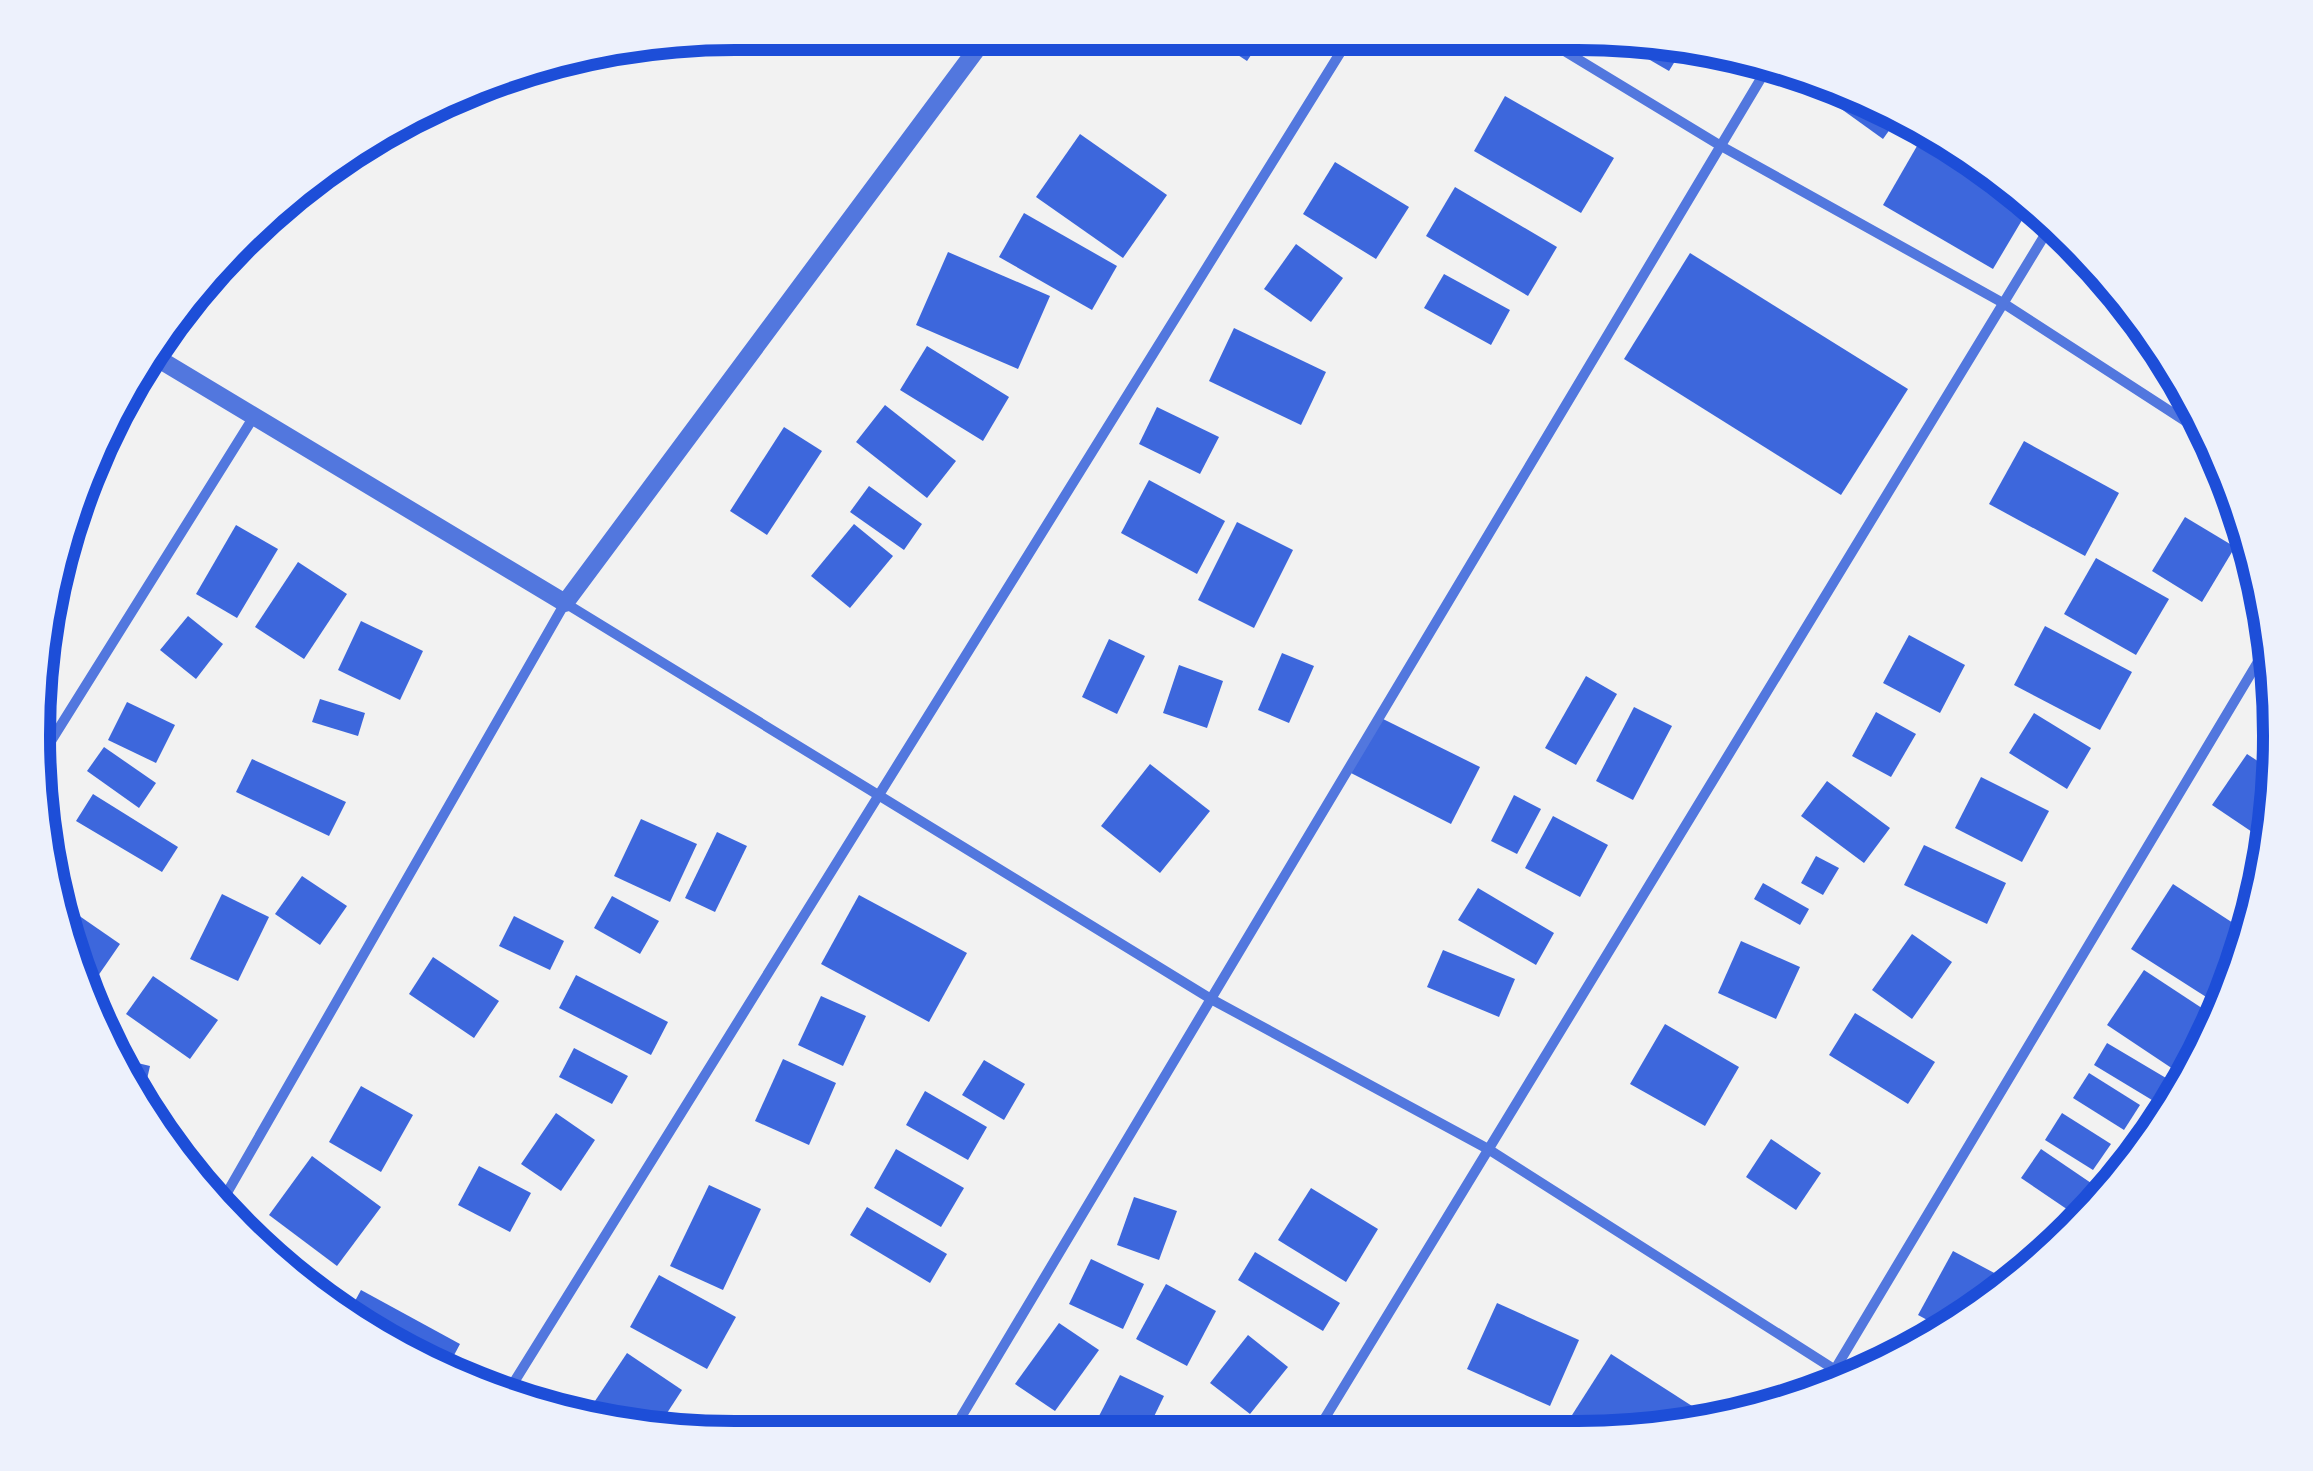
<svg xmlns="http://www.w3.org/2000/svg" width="2313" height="1471" viewBox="0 0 2313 1471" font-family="'Nunito Sans',sans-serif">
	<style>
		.building { fill: #3d67dc }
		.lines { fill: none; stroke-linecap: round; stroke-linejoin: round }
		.minor { stroke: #5277de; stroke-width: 10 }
		.tertiary { stroke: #5277de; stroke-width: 18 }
		.rim { fill: none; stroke: #1d4ed8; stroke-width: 12 }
	</style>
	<rect width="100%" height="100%" fill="#f2f2f2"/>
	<g class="building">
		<polygon points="1209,36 1264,36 1247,61"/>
		<polygon points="1612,38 1670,39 1686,43 1669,71"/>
		<polygon points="1814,77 1847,86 1898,118 1883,139 1808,85"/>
		<polygon points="1505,96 1614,158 1581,213 1474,151"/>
		<polygon points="1080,134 1167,195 1123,258 1036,197"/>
		<polygon points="1917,146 2028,210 1993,269 1883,205"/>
		<polygon points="1335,162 1409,207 1376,259 1303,214"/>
		<polygon points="1455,187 1557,247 1528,296 1426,236"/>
		<polygon points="1024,213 1117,266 1092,310 999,257"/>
		<polygon points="1296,244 1343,278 1311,322 1264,289"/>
		<polygon points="948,252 1050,296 1018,369 916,325"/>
		<polygon points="1690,253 1908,389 1841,495 1624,359"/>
		<polygon points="1444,274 1510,310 1491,345 1424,308"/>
		<polygon points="1234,328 1326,372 1301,425 1209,381"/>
		<polygon points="927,346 1009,397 983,441 900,390"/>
		<polygon points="885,405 956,461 927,498 856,442"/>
		<polygon points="1157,407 1219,437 1200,474 1139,444"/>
		<polygon points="784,427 822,451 767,535 730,511"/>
		<polygon points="2024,441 2119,493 2085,556 1989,504"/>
		<polygon points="1149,480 1225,521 1197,574 1121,533"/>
		<polygon points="869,486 922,524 904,550 850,512"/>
		<polygon points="2185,517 2235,547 2202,602 2152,571"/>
		<polygon points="1237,522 1293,550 1254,628 1198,600"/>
		<polygon points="854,524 893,556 850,608 811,576"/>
		<polygon points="236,525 278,549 237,618 196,594"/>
		<polygon points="64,540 80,551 54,590"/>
		<polygon points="2096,558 2169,599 2136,655 2064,614"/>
		<polygon points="298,562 347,594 304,659 255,627"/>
		<polygon points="188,616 223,644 196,679 160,650"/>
		<polygon points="361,621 423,651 400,700 338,670"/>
		<polygon points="2045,626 2132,672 2100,730 2014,685"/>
		<polygon points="1909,635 1965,665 1940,713 1883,683"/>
		<polygon points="1109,639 1145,656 1117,714 1082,697"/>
		<polygon points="1282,653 1314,666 1289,723 1258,710"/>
		<polygon points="1179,665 1223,681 1207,728 1163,713"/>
		<polygon points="1586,676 1617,694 1576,765 1545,748"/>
		<polygon points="320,699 365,713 358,736 312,722"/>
		<polygon points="127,702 175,725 156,763 108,740"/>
		<polygon points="1634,707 1672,726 1633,800 1596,781"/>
		<polygon points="1876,712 1916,734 1891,777 1852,756"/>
		<polygon points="2034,713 2091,748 2067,789 2009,753"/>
		<polygon points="1377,716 1480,767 1451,824 1349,772"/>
		<polygon points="104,747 156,783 139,808 87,771"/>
		<polygon points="2247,754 2276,773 2275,827 2270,844 2212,805"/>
		<polygon points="252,759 346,802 329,836 236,792"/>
		<polygon points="1150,764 1210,811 1160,873 1101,826"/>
		<polygon points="1981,777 2049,811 2022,862 1955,828"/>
		<polygon points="1827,781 1890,828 1864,863 1801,816"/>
		<polygon points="93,794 178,847 162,872 76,821"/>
		<polygon points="1514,795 1541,809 1517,854 1491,841"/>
		<polygon points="1553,816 1608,845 1580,897 1525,868"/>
		<polygon points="641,819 697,844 670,902 614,876"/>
		<polygon points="717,832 747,846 715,912 685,898"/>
		<polygon points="1924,845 2006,883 1987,924 1904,885"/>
		<polygon points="1816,856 1839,868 1823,895 1801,883"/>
		<polygon points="302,876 347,906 320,945 275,914"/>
		<polygon points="1763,883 1809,909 1800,925 1754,899"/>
		<polygon points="2173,884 2250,934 2245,956 2214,1002 2131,949"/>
		<polygon points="1478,888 1554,933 1536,965 1458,920"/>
		<polygon points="222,894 269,917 238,981 190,959"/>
		<polygon points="859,895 967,953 929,1022 821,964"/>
		<polygon points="612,896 659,921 640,954 594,928"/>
		<polygon points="65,906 120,944 89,989 57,917"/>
		<polygon points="514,916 564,941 550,970 499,946"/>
		<polygon points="1912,934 1952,962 1912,1019 1872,990"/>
		<polygon points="1741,941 1800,967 1776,1019 1718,993"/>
		<polygon points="1443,950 1515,979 1499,1017 1427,987"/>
		<polygon points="433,957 499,1001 474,1038 409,994"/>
		<polygon points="2144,970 2217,1018 2188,1079 2107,1025"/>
		<polygon points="576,975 668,1022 651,1055 559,1008"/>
		<polygon points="153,976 218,1020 190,1059 126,1014"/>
		<polygon points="821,996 866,1016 843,1066 798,1045"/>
		<polygon points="1855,1013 1935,1062 1908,1104 1829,1055"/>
		<polygon points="1665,1024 1739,1067 1705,1126 1630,1084"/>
		<polygon points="2107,1043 2166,1078 2152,1100 2094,1065"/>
		<polygon points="574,1048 628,1076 612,1104 559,1077"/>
		<polygon points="121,1059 150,1066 143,1097 137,1095"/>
		<polygon points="783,1059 836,1083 809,1145 755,1121"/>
		<polygon points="984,1060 1025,1084 1004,1120 962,1095"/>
		<polygon points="2089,1073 2140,1105 2124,1130 2073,1098"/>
		<polygon points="361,1086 413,1115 381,1172 329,1142"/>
		<polygon points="925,1091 987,1127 968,1160 906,1125"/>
		<polygon points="556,1113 595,1140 561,1191 521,1164"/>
		<polygon points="2062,1113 2111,1144 2093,1170 2045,1140"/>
		<polygon points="1771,1139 1821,1173 1796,1210 1746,1177"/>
		<polygon points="896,1149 964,1188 941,1227 874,1188"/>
		<polygon points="2041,1149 2094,1185 2074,1214 2021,1178"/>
		<polygon points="312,1156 381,1207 337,1266 269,1215"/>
		<polygon points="479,1166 531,1193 510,1232 458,1205"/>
		<polygon points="709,1185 761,1209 723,1290 670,1266"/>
		<polygon points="1311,1188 1378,1229 1346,1282 1278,1240"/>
		<polygon points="1134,1197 1177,1211 1159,1260 1117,1245"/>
		<polygon points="867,1207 947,1254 930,1283 850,1235"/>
		<polygon points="263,1235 330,1284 322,1295 272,1264 256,1245"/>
		<polygon points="1953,1251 2015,1284 2005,1294 1946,1330 1918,1315"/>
		<polygon points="1255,1252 1340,1303 1323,1331 1238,1280"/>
		<polygon points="1091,1259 1144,1284 1123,1329 1069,1304"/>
		<polygon points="659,1275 736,1317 707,1369 630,1327"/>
		<polygon points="1166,1284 1216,1311 1187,1366 1136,1339"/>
		<polygon points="361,1290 460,1344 445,1372 349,1312"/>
		<polygon points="1497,1303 1579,1340 1550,1406 1467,1369"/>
		<polygon points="1059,1323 1099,1350 1055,1411 1015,1384"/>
		<polygon points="1248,1335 1288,1367 1250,1414 1210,1383"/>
		<polygon points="627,1353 682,1390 654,1433 645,1433 595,1401"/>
		<polygon points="1611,1354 1717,1422 1623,1437 1558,1437"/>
		<polygon points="1120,1375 1164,1396 1145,1435 1138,1435 1099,1416"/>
	</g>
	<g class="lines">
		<g class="minor">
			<polyline points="1543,38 1721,146 2003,303 2213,439"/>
			<polyline points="41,757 253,418"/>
			<polyline points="220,1205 565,603 1211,999 1488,1149 1851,1380"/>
			<polyline points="1822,1391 2271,640"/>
			<polyline points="506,1395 1350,37"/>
			<polyline points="951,1434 1769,65"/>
			<polyline points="1314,1436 2054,220"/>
		</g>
		<polyline class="tertiary" points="152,355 565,603 988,34"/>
	</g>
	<path d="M0 0H2313V1471H0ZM735 50H1578A685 685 0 0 1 2263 735V736A685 685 0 0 1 1578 1421H735A685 685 0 0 1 50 736V735A685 685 0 0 1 735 50Z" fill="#edf1fc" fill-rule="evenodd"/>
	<path class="rim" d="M735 50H1578A685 685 0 0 1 2263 735V736A685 685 0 0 1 1578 1421H735A685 685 0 0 1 50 736V735A685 685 0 0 1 735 50Z"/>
</svg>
